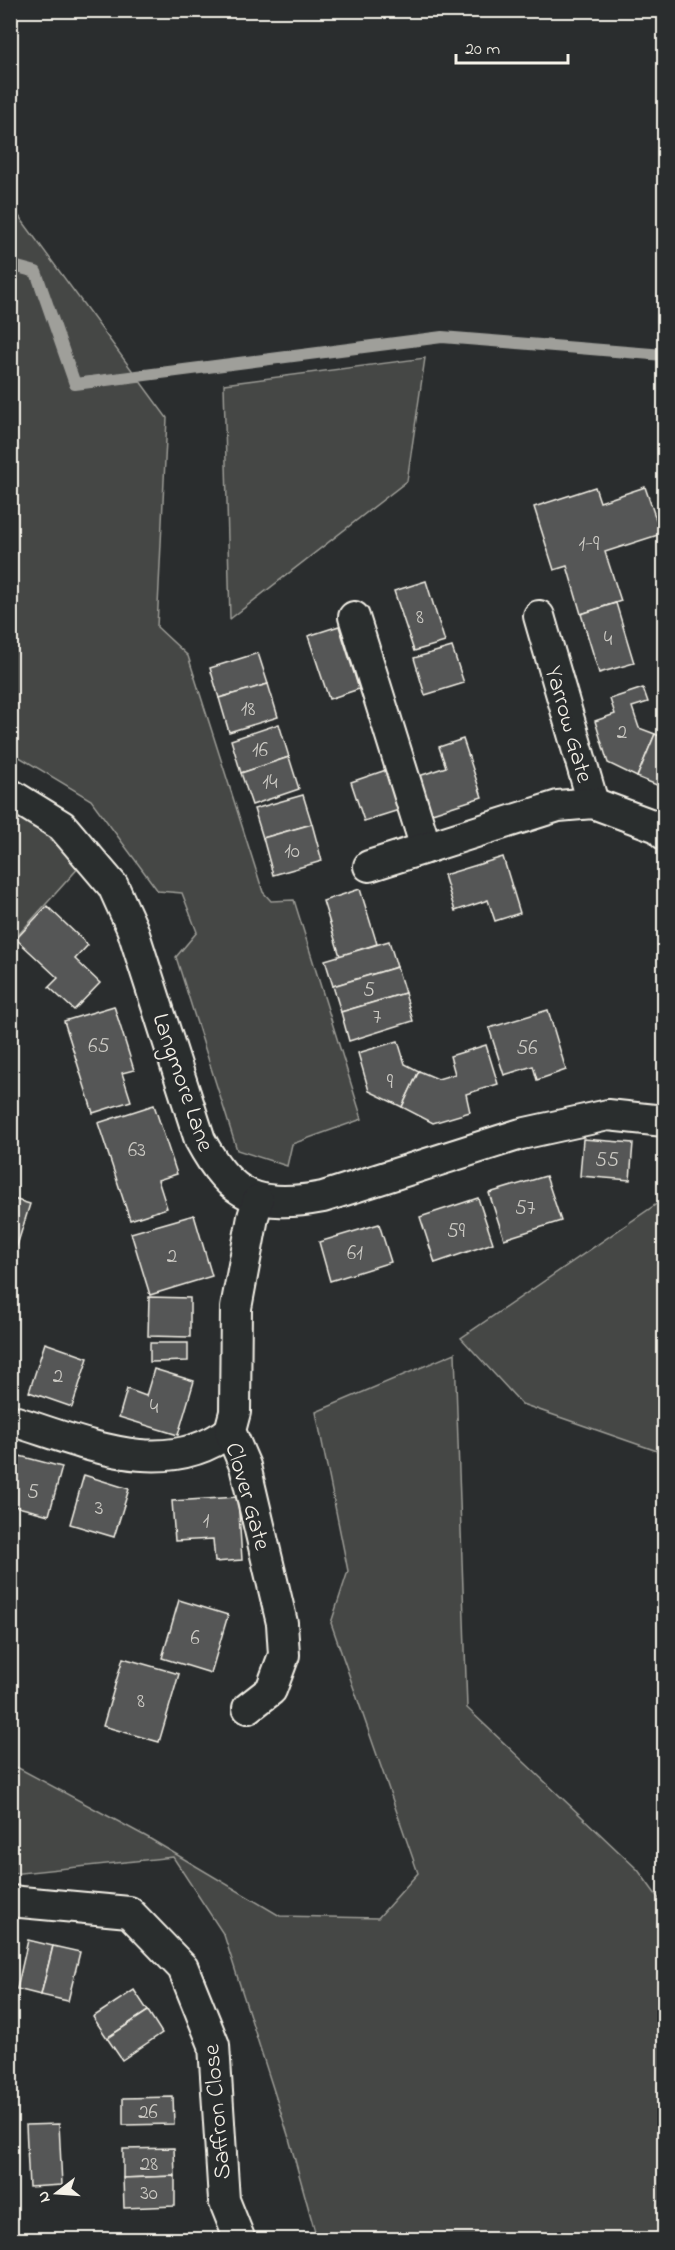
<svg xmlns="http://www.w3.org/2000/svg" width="675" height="2250" viewBox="0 0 675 2250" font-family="'Indie Flower',sans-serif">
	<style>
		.green { fill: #444645; stroke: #9c9c96; stroke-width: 1.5 }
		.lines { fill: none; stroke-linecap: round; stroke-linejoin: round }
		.stream { stroke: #9f9f9a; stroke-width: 12 }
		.building { fill: #555756; stroke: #f4f1e8; stroke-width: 1.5 }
		.minor-casing { stroke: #f4f1e8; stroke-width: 34 }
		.minor { stroke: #2a2d2e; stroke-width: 30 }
		.labels { text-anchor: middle; stroke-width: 5; stroke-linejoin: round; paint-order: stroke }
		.number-label { font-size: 21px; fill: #cccac4 }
		.street-label { font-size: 24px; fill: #f4f1e8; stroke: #2a2d2e }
	</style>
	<rect width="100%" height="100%" fill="#2a2d2e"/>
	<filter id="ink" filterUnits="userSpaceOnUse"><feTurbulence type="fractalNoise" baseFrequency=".0167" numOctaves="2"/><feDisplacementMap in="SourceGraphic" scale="12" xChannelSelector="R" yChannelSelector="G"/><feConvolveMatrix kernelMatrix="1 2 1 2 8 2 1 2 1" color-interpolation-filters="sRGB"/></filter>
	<g filter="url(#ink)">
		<g class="green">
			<polygon points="10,204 167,418 157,627 188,656 263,892 271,901 294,900 362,1119 292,1144 287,1166 237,1150 176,957 197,932 182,893 158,891 91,800 11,752 10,556 16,488 11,491"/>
			<polygon points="425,358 407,481 230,619 224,384"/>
			<polygon points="11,807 81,865 11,943"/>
			<polygon points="664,1199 664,1457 657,1451 522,1404 461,1338"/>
			<polygon points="455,1353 467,1708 638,1870 664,1906 664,2239 317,2239 288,2135 224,1935 173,1857 11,1874 11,1764 147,1837 280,1916 378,1918 418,1873 331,1623 348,1571 316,1412"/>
		</g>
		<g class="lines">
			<polyline class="stream" points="10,265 36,272 75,384 442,337 664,355"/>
		</g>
		<g class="building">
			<polygon points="595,487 600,502 645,487 661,534 605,552 621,601 581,614 567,566 554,570 534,507"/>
			<polygon points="426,581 445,642 414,651 394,591"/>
			<polygon points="616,603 634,663 599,673 581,614"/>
			<polygon points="339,626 359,689 329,699 308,636"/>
			<polygon points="452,647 464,683 425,695 414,658"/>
			<polygon points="258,653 268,684 219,698 210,668"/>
			<polygon points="268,684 278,717 229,732 219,698"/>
			<polygon points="643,688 648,702 632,707 639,728 655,734 637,777 608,763 595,721 615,714 610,699"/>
			<polygon points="279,724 289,757 241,773 231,740"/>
			<polygon points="655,734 664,738 664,788 637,777"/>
			<polygon points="463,739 482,797 426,815 413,778 446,767 439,747"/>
			<polygon points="289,757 299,789 252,805 241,773"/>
			<polygon points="386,770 399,810 364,821 351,782"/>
			<polygon points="303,795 312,824 263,838 254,809"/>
			<polygon points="312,824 322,861 273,875 263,838"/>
			<polygon points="503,857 520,913 495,921 488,900 455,911 444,875"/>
			<polygon points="360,889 377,944 340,956 323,901"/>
			<polygon points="47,906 88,945 75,959 100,983 74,1010 49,987 58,978 16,939"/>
			<polygon points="389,941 397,967 333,986 325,960"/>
			<polygon points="397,967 405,993 341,1012 333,986"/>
			<polygon points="405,993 413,1021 349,1041 341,1012"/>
			<polygon points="114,1006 134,1070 122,1073 131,1101 93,1113 64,1021"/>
			<polygon points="548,1010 566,1070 537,1080 533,1066 504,1075 489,1028"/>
			<polygon points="398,1041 405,1064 419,1071 402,1107 369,1091 358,1053"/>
			<polygon points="486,1045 498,1084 466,1094 470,1112 433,1123 402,1107 419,1071 438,1079 455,1074 450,1056"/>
			<polygon points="154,1105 177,1174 158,1180 167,1208 130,1220 98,1123"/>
			<polygon points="583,1139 633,1143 630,1180 580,1176"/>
			<polygon points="546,1176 561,1221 504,1239 489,1193"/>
			<polygon points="10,1198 30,1204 10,1268"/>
			<polygon points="478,1198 493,1243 435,1263 420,1217"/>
			<polygon points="194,1215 212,1276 150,1295 131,1233"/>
			<polygon points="379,1224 391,1262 330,1281 319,1242"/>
			<polygon points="149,1297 190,1298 190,1337 148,1336"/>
			<polygon points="45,1343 88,1358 72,1407 29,1392"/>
			<polygon points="150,1343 188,1343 188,1361 150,1362"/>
			<polygon points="154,1369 194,1381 178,1435 119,1417 127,1389 146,1396"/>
			<polygon points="16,1455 62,1467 49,1515 10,1505 10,1477"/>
			<polygon points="84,1475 129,1489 114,1537 70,1524"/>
			<polygon points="238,1497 242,1560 215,1562 213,1539 175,1541 172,1501"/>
			<polygon points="179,1600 228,1615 211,1673 162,1658"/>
			<polygon points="123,1658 179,1674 159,1742 103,1726"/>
			<polygon points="28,1940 53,1946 41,1995 17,1989"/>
			<polygon points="53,1946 80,1952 68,2001 41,1995"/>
			<polygon points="134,1990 148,2011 107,2038 93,2017"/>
			<polygon points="148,2011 162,2033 122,2060 107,2038"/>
			<polygon points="173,2097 174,2124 123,2125 123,2098"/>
			<polygon points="59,2124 62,2185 29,2187 26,2125"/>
			<polygon points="174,2148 175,2176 123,2178 123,2149"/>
			<polygon points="175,2176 175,2206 124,2208 123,2178"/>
		</g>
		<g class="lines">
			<defs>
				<g id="minor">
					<polyline points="539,616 593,803"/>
					<polyline points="354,617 426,848"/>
					<path d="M10,794l52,32 51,60 19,42 68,212c31,58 59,69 123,57l198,-63 87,-19 56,6"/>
					<polyline points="369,866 558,806 593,803 663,829 664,834"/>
					<path d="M10,1420c71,21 153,62 220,11"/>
					<polyline points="248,1708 271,1690 284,1655 282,1623 245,1466 230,1431 235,1412 236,1308 253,1217 258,1200"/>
					<polyline points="10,1901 129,1912 183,1968 214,2045 224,2200 240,2240"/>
				</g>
			</defs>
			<use href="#minor" class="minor-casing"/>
			<use href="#minor" class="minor"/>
		</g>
	</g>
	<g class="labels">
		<g class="number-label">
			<text x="589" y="550">1-9</text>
			<text x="420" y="623">8</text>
			<text x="608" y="645">4</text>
			<text x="248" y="715">18</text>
			<text x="622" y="738">2</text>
			<text x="260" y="756">16</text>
			<text x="270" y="788">14</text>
			<text x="292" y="857">10</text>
			<text x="369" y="996">5</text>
			<text x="377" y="1023">7</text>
			<text x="99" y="1052">65</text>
			<text x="527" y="1054">56</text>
			<text x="390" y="1088">9</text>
			<text x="137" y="1156">63</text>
			<text x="607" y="1166">55</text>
			<text x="525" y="1214">57</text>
			<text x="456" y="1237">59</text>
			<text x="355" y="1259">61</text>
			<text x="172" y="1262">2</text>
			<text x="58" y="1382">2</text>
			<text x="154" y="1413">4</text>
			<text x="33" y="1498">5</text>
			<text x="99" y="1514">3</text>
			<text x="206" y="1527">1</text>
			<text x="195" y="1644">6</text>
			<text x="141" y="1707">8</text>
			<text x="148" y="2118">26</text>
			<text x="149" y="2170">28</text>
			<text x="149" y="2199">30</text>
		</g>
		<g class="street-label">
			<text transform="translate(570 724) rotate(74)" y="8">Yarrow Gate</text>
			<text transform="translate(184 1082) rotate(71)" y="8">Langmore Lane</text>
			<text transform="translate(249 1496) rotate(74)" y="8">Clover Gate</text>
			<text transform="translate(216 2112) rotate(-95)" y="8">Saffron Close</text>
		</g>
	</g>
	<rect width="675" height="2250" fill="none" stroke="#2a2d2e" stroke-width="36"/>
	<rect x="18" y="18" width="639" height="2214" fill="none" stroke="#f4f1e8" stroke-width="2" filter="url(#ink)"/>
	<g transform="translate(57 2193) rotate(253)" stroke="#2a2d2e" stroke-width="4.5" paint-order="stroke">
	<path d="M0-4.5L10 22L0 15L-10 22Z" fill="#f4f1e8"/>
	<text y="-9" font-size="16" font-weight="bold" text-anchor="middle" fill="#f4f1e8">N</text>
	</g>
	<path d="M456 54v9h112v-9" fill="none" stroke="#f4f1e8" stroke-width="3"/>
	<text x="465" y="54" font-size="18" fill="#f4f1e8" stroke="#2a2d2e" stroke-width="4.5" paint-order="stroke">20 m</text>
</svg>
